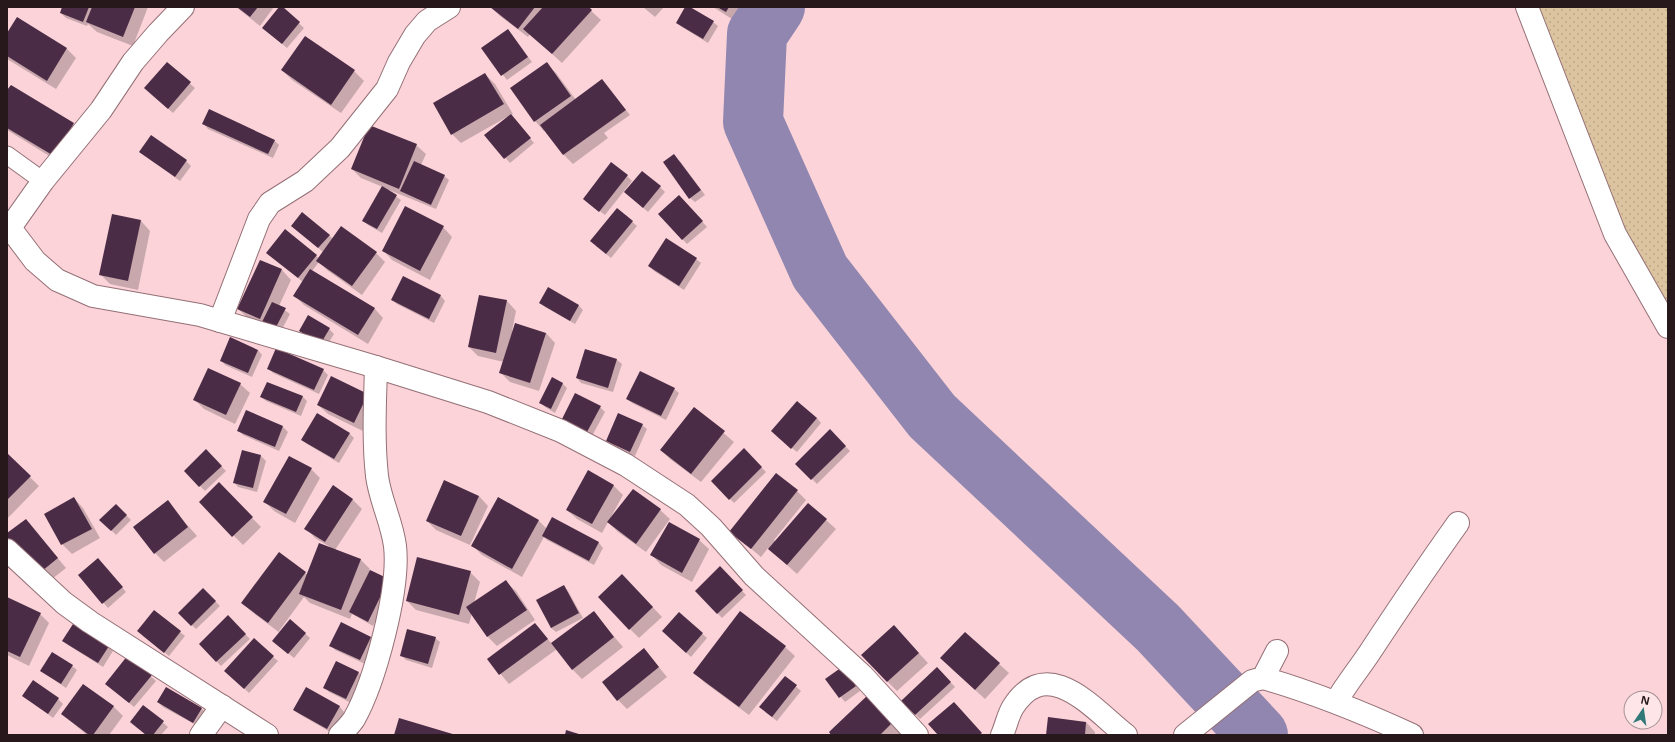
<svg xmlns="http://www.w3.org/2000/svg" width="1675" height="742" viewBox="0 0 1675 742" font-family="'Open Sans',sans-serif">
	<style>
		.grass { fill: url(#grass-dots) }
		.shadow { fill: #0003 }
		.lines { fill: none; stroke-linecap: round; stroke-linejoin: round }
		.river { stroke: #9186af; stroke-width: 60 }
		.building { fill: #4b2c46 }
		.lane-casing { stroke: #947076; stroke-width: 19 }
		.street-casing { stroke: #947076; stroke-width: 24 }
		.lane { stroke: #fff; stroke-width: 17 }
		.street { stroke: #fff; stroke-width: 22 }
	</style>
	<defs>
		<pattern id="grass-dots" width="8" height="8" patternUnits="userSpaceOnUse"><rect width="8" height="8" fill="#dcc4a0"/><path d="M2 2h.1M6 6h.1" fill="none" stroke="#bda889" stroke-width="1.8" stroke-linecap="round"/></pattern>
	</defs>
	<rect width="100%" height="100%" fill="#fbd3d9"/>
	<polygon class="grass" points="1527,7 1668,7 1668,332"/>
	<g class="shadow">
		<polygon points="63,7 148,7 133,46 97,32 88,24 87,26 66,18 61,13"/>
		<polygon points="236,7 274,7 260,26"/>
		<polygon points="281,7 304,28 287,48 268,32"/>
		<polygon points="491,7 587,7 601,20 562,63 530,34 528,37 500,16"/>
		<polygon points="643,7 664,7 655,17"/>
		<polygon points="687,7 713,22 718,26 708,43 682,27 677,22"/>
		<polygon points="713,7 744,7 735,21"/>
		<polygon points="508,30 532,62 507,80 482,48"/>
		<polygon points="7,35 66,48 76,58 56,89 7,59"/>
		<polygon points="305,37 354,71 364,81 341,113 292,80 282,70"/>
		<polygon points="167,64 195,88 173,113 150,93"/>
		<polygon points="547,64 556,73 576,100 602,80 630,115 604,133 608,138 573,164 564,155 545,130 544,131 535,121"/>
		<polygon points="485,74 495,84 513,114 510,115 534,143 510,163 486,136 508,118 507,117 461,143 452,134"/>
		<polygon points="7,92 73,124 83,133 64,165 7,130"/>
		<polygon points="204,124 274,140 279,145 273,158 208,129"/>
		<polygon points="416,145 426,154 421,165 444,176 449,180 436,209 389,190 388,191 401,200 382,233 368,225 363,220 383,187 361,178 352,169"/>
		<polygon points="140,152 186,161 191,166 180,181"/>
		<polygon points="679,160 705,195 695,202 690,198"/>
		<polygon points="627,176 632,181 605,215 589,203"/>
		<polygon points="660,187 665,192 648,212 625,192"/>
		<polygon points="684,201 707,227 687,244 659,215"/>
		<polygon points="617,209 637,226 611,258 596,246"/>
		<polygon points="113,216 141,221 150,231 138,290 110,284 100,274"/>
		<polygon points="292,226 329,235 333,239 376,253 385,262 362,295 327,270 319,262 312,271 374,308 383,318 368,344 304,305 295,296 303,282 272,257 316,256 319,258 323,252"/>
		<polygon points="443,227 452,237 430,280 392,260 383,250"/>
		<polygon points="696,259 701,263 684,290 654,271 649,266"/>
		<polygon points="261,261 282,270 291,280 279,306 290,314 280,333 248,318 238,309"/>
		<polygon points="404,277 441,296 445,301 434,323 397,304 392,299"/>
		<polygon points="480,296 507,301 516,311 512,331 546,333 555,343 539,391 510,382 500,372 504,362 478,356 469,347"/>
		<polygon points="540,303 578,305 583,310 575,324 545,307"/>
		<polygon points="329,329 334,334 326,347 305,335 300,331"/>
		<polygon points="258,350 262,355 252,377 225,365 221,360"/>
		<polygon points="585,350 617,360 622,364 613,392 581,383 577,378"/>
		<polygon points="268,368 323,370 328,375 319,394 273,373"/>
		<polygon points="331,377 377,404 363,431 328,414 318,405"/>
		<polygon points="552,379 563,384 567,388 555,413 545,407 540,402"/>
		<polygon points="240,384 250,393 235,424 204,409 194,399"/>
		<polygon points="674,389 679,393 666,420 632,403 627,399"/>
		<polygon points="302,396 307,401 301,416 266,401 261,397"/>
		<polygon points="600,407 605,412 592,436 568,424 563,419"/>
		<polygon points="694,408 734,442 701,482 670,459 661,450"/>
		<polygon points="247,411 283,427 288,432 279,451 243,435 238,430"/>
		<polygon points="317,415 350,434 354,438 339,463 307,444 302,440"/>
		<polygon points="817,418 821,423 797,452 777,436"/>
		<polygon points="642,425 647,429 635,456 612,445 607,440"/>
		<polygon points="830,431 850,451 817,484 797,464"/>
		<polygon points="744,449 766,472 734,503 712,481"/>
		<polygon points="206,451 226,471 205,491 185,471"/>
		<polygon points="243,451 261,456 266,461 257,492 238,487 234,482"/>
		<polygon points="7,455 39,486 7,519"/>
		<polygon points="311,469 320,478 295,523 274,511 264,501"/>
		<polygon points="589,472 614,486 623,495 611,517 612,518 633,490 660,510 670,519 646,552 618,532 608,522 602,533 577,519 567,510"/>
		<polygon points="219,484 261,527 243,545 200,502"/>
		<polygon points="797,491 806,500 774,540 776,542 826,520 836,529 797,574 768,548 761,557 731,532"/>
		<polygon points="479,496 488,506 470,545 436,530 427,521"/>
		<polygon points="74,498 83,508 100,538 72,554 62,544"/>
		<polygon points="352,499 362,509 335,550 360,559 370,569 369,570 389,580 393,585 373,626 352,614 350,619 310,603 304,597 279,631 280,632 290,620 310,638 294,658 278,645 280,633 252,612 242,603 305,573 308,575 330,547 315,538 306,528"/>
		<polygon points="167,502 197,536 164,562 155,553"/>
		<polygon points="116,505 131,520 116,535 101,520"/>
		<polygon points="552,518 599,543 603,548 594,565 547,540 544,537 522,577 482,555 472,545 538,520 547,529"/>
		<polygon points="26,520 66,568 47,583 7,535"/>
		<polygon points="699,540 709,549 692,582 661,565 652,555"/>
		<polygon points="102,564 126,592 108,608 80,575"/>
		<polygon points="720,568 746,595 722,618 696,591"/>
		<polygon points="470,572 480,582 474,603 506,582 516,591 535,620 497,646 487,636 472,613 469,624 416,610 407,601"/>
		<polygon points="631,584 662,617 639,638 630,629"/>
		<polygon points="564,586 568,591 583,618 556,632 551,628 537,600"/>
		<polygon points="203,589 220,606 196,629 179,613"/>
		<polygon points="7,598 40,614 49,623 29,666 7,655"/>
		<polygon points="154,611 185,636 169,656 143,636"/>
		<polygon points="593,612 623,647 582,679 572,669 557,649 509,684 488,659 535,624 552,644"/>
		<polygon points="679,613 707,638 691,657 668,636"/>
		<polygon points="228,617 250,639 221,666 200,644"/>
		<polygon points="341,623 371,637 376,642 365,664 335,650 331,645"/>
		<polygon points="965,633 1009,673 985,699 951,668"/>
		<polygon points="903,636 928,663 897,691 887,681"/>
		<polygon points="435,638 440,642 432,668 406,660 401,655"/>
		<polygon points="64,641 108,647 113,651 103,667 68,645"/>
		<polygon points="785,647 795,656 749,715 704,682 695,673"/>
		<polygon points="644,649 667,677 627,709 618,700"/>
		<polygon points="128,657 156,681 134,707 106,684"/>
		<polygon points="273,657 278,661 249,693 230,675"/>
		<polygon points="336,662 359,673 363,678 351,703 329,692 324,687"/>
		<polygon points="72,666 77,670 66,688 41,671"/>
		<polygon points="937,668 955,687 920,719 902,701"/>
		<polygon points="846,673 860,691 845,702 826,679"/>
		<polygon points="785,677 801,691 777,721 765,712"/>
		<polygon points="84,685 114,707 123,716 109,735 87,735 62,714"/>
		<polygon points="307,688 340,707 344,712 332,733 299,714 294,710"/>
		<polygon points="869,695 903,731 899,735 833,735"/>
		<polygon points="24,696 58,699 63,704 53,718"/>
		<polygon points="158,702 201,708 206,713 198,726 163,707"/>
		<polygon points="144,706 168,727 161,735 146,735"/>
		<polygon points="1086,722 1095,732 1095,735 1047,735"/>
	</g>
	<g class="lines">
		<polyline class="river" points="775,7 757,34 753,122 820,272 932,416 1158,628 1258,735"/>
	</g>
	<g class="building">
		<polygon points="62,7 89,7 83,22 60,13"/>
		<polygon points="92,7 135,7 123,37 86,22"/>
		<polygon points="237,7 258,7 250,17"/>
		<polygon points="279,7 283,7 300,22 282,44 262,28"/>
		<polygon points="490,7 535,7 518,29"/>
		<polygon points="543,7 589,7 592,10 552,54 523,29"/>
		<polygon points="685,7 690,7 714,21 703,39 676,23"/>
		<polygon points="717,7 729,7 726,12"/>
		<polygon points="17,17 67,48 47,81 7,56 7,33"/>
		<polygon points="508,29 528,57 501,76 481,48"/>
		<polygon points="305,36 355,70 331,105 281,70"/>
		<polygon points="167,62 191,82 168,109 144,88"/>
		<polygon points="547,62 571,96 534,122 510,88"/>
		<polygon points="485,73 504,104 451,135 433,103"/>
		<polygon points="602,79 626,110 563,155 540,125"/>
		<polygon points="11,85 74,123 54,156 7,128 7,90"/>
		<polygon points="209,109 275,140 268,154 202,124"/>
		<polygon points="511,114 531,138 504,159 484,135"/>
		<polygon points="369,125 417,144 399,189 351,169"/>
		<polygon points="151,135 187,160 175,177 139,152"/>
		<polygon points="674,154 701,190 689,199 663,162"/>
		<polygon points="414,161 445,175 431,205 400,191"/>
		<polygon points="611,162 628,175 599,212 583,199"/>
		<polygon points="642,171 661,186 643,208 624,192"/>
		<polygon points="382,186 397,195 377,229 362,221"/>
		<polygon points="679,195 703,221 682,240 658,214"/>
		<polygon points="405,206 444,226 420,271 382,251"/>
		<polygon points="617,208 633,221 606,254 590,241"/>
		<polygon points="302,212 330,235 318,248 291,226"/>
		<polygon points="112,214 141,220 128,281 99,275"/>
		<polygon points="341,226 377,252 352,286 316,261"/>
		<polygon points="285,229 317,255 298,278 266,253"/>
		<polygon points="666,238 697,258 679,286 648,266"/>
		<polygon points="260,260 282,269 260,319 237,309"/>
		<polygon points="310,269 375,308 358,335 293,296"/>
		<polygon points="403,276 441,295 429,319 391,300"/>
		<polygon points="548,287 579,305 570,321 539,303"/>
		<polygon points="479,295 507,300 496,353 468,347"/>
		<polygon points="272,302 286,308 275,329 262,322"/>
		<polygon points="308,315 330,328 321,343 299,331"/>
		<polygon points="515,323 546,333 530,383 499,373"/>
		<polygon points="230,337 258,350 248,373 220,361"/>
		<polygon points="276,348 324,369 314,390 267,369"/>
		<polygon points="585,349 617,359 608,388 576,378"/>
		<polygon points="208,368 241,383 226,415 193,400"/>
		<polygon points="640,371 675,388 661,416 626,399"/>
		<polygon points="331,376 368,394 354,423 317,405"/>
		<polygon points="552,377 563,383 551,409 539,403"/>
		<polygon points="267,382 303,396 296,412 260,397"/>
		<polygon points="575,393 601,406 587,432 562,419"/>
		<polygon points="797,401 817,418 791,449 771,431"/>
		<polygon points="694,407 725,431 691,474 660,450"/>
		<polygon points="246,410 283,426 275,447 237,431"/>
		<polygon points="317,413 350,433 334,459 301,440"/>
		<polygon points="618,413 643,424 630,452 606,441"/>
		<polygon points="830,429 846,446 811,480 795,464"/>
		<polygon points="744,448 762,467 729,500 711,481"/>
		<polygon points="206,449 222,466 199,487 184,471"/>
		<polygon points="242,450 261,455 253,488 233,483"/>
		<polygon points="7,453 31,476 7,500"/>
		<polygon points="289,456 312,468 286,514 263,502"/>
		<polygon points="588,470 614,485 592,524 566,510"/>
		<polygon points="776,473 798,490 751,549 729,532"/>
		<polygon points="444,480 479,496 461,536 426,521"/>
		<polygon points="219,482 253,517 232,537 199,502"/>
		<polygon points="333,485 353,499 325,542 304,529"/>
		<polygon points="633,489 661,509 636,544 607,522"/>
		<polygon points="74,497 92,529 61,545 44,514"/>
		<polygon points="498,497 539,520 512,569 471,546"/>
		<polygon points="168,500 188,527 154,554 133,527"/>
		<polygon points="808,503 827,519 787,565 768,549"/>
		<polygon points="116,504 127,515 111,531 99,520"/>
		<polygon points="552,517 599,542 589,561 542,536"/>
		<polygon points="26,519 58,558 37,575 7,537 7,533"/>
		<polygon points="669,522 700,539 682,573 650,555"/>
		<polygon points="319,543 361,559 341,610 299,594"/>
		<polygon points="279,552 306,572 268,623 241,603"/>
		<polygon points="417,557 471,571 459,615 406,601"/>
		<polygon points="98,558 123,587 102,604 78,575"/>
		<polygon points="720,566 743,590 717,614 695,591"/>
		<polygon points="370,570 389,579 368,622 349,612"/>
		<polygon points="622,574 653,607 629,630 598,597"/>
		<polygon points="506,580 527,610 487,637 466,607"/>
		<polygon points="564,585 579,613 551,628 536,600"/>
		<polygon points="203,588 216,601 191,626 178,613"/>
		<polygon points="7,597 41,613 20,657 7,651"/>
		<polygon points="154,610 181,631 164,653 137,631"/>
		<polygon points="594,611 614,637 572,670 551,643"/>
		<polygon points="740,611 786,646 739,707 693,673"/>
		<polygon points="679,612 703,633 686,653 662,631"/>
		<polygon points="228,615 246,634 216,662 199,644"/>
		<polygon points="290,619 306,633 288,654 272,641"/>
		<polygon points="341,622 371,637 360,660 329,646"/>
		<polygon points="535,623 548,639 499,675 487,659"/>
		<polygon points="73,624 109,646 98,663 62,641"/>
		<polygon points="894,625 919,653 887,682 861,655"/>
		<polygon points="407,629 436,637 428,664 400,656"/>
		<polygon points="965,632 1000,663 975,690 940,658"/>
		<polygon points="254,638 274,656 244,689 224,671"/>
		<polygon points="644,648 659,667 617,701 602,682"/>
		<polygon points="52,652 73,665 61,684 40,671"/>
		<polygon points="128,655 152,675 129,703 105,684"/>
		<polygon points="336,661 359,672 346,699 323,688"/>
		<polygon points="842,667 856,686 839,698 825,679"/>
		<polygon points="937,667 951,682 915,715 901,701"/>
		<polygon points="785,676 797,685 772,717 759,707"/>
		<polygon points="33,680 59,698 48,714 22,696"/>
		<polygon points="83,684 114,706 93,735 89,735 61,714"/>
		<polygon points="166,687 202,708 193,723 157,702"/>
		<polygon points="306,687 340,706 327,729 293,710"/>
		<polygon points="869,694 894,721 880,735 831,735 829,732"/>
		<polygon points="954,702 982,733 979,735 938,735 928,724"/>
		<polygon points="143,705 164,721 153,735 146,735 130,722"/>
		<polygon points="1048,717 1086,722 1085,735 1046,735"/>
		<polygon points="399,718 456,735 394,735"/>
		<polygon points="566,730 582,735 565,735"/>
	</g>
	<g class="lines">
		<defs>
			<polyline id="lane" points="7,155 43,181"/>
			<g id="street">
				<polyline points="1527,7 1615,234 1668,327"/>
				<polyline points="7,224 35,261 57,280 93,296 200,315 376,367 488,402 561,431 626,465 687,505 711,527 754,576 862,675 917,735"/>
				<polyline points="7,232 43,181 101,110 133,62 158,33 183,7"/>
				<polyline points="220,321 259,219 270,203 305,181 340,148 387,89 399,62 415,35 427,21 449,7"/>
				<polyline points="7,550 64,603 90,622 267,735"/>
				<path d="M1263,678c52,15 101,35 149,57"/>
				<path d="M1336,702c10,-18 23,-33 34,-50 29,-44 58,-87 88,-129"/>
				<polyline points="201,735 222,706"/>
				<path d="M340,735c5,-5 10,-10 14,-16 21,-37 46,-131 41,-173 -3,-24 -15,-46 -18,-70 -4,-36 -2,-73 -1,-109"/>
				<path d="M1002,735c4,-9 6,-20 11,-28 35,-55 82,4 113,28"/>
				<polyline points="1185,735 1252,681 1263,678 1277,651"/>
			</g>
		</defs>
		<use href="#lane" class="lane-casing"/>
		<use href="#street" class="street-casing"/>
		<use href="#lane" class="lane"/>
		<use href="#street" class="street"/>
	</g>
	<rect width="1675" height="742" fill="none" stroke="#26181b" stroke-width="16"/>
	<g transform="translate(1643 710) rotate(13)"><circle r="19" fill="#fde5e8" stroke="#a79396"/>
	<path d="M0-3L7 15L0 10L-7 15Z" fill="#307977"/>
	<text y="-6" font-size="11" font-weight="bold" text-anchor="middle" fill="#26181b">N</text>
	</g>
</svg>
